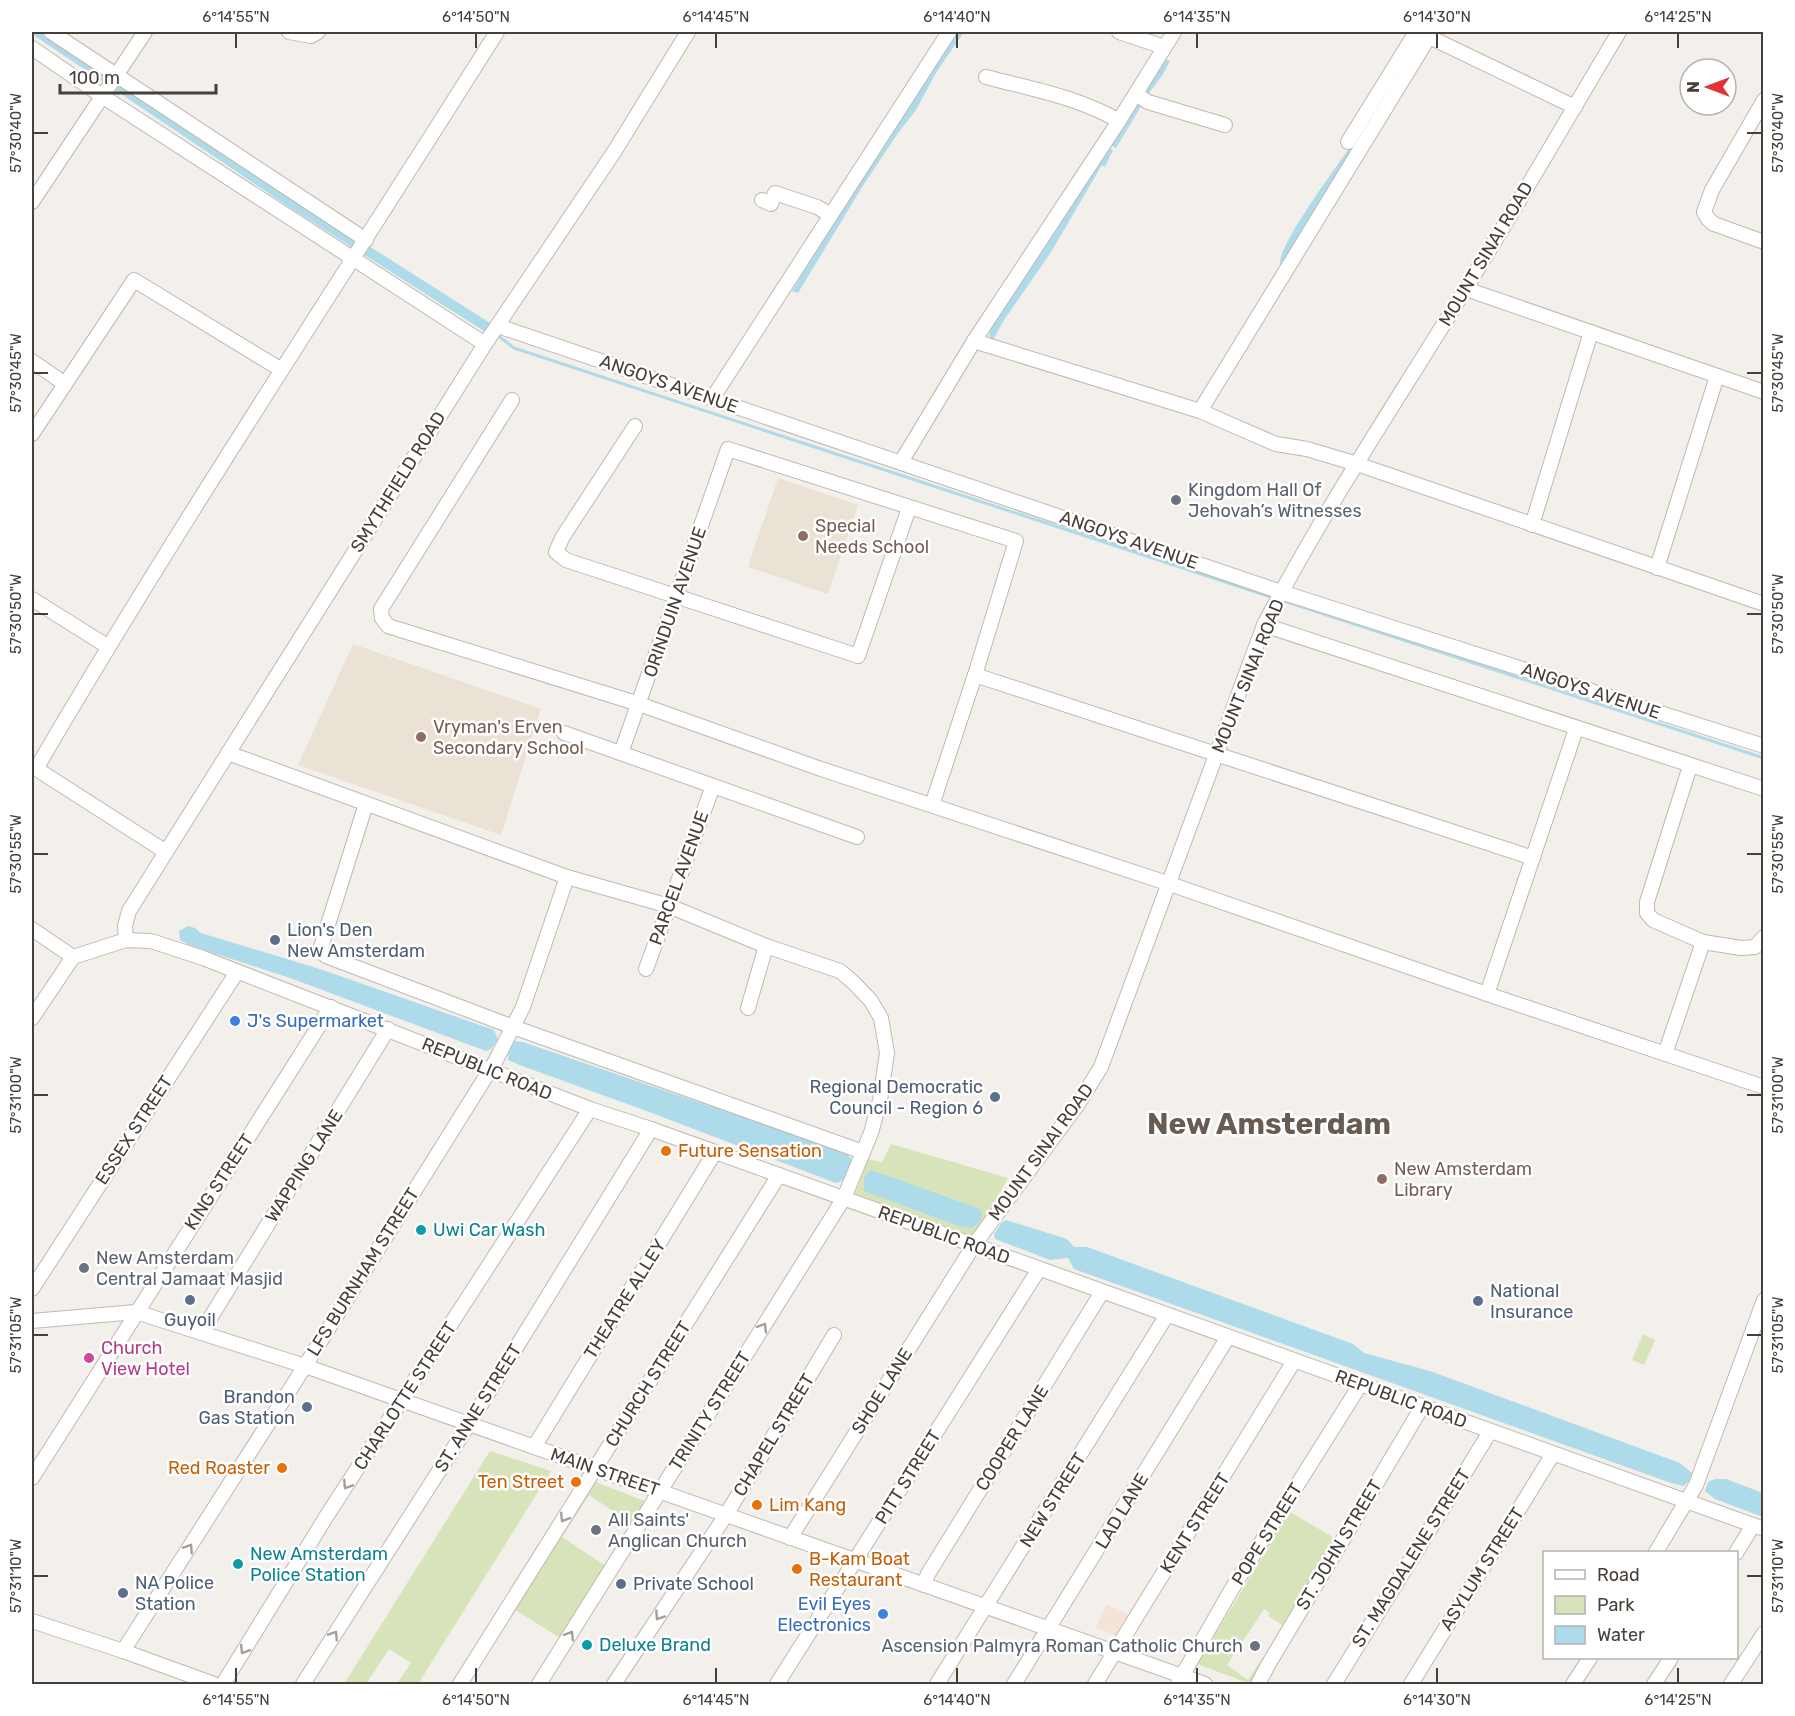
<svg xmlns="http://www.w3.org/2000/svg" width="1795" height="1716" viewBox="0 0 1795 1716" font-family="Rubik,sans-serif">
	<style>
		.commercial { fill: #f3e3d8 }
		.education { fill: #ebe2d6 }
		.green { fill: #d7e3b8; fill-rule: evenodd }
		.water { fill: #aedbe9 }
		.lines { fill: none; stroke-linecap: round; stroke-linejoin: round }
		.stream { stroke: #aedbe9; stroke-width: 3 }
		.canal { stroke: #aedbe9; stroke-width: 10 }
		.minor-casing { stroke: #c1b8b1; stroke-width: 16 }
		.minor { stroke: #fff; stroke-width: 14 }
		.oneway { stroke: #a39f9c }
		.ticks { fill: none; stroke: #473f39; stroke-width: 2 }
		.worship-dot { fill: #6b7280; stroke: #fff; stroke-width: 2 }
		.education-dot { fill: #8d6e63; stroke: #fff; stroke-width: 2 }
		.service-dot { fill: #5c6f8a; stroke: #fff; stroke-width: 2 }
		.shop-dot { fill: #3f7fe0; stroke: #fff; stroke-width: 2 }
		.food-dot { fill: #e8710a; stroke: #fff; stroke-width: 2 }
		.culture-dot { fill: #0f9aa8; stroke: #fff; stroke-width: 2 }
		.hotel-dot { fill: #d1479c; stroke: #fff; stroke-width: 2 }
		.labels { text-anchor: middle; stroke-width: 5; stroke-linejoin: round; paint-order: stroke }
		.street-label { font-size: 18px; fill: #473f39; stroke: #fff }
		.worship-label { font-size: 18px; fill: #5b616d; stroke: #fff; text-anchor: start }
		.education-label { font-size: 18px; fill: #785e54; stroke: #fff; text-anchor: start }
		.service-label { font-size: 18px; fill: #4e5e75; stroke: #fff; text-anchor: start }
		.shop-label { font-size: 18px; fill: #366cbe; stroke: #fff; text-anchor: start }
		.food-label { font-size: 18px; fill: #c56008; stroke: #fff; text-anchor: start }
		.culture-label { font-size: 18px; fill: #0d838f; stroke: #fff; text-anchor: start }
		.hotel-label { font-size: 18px; fill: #b23c85; stroke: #fff; text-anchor: start }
		.town-label { font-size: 30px; font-weight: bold; fill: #685b52; stroke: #fff }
		.neatline { fill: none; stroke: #473f39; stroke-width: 2 }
		.ticks-label { font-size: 15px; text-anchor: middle; fill: #473f39 }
	</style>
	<rect width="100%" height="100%" fill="#f3efeb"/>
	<polygon class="commercial" points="1107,1604 1130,1615 1120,1638 1096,1627"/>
	<g class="education">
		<polygon points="778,478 858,505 828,594 748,567"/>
		<polygon points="353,644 541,709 501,835 298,765"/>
	</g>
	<g class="green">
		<polygon points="891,1144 1008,1178 974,1238 855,1194 868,1159 882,1162"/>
		<polygon points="1643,1334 1655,1340 1644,1365 1632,1360"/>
		<polygon points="490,1451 551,1471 418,1684 397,1684 411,1663 389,1649 366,1684 344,1684"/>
		<path d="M593,1481l54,21 -87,136 -46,-29zM589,1495l42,28 -27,42 -42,-28z"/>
		<path d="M1290,1512l48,28 -87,144 -54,-20zM1264,1609l6,4 -2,3 16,10 -36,54 -21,-15z"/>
	</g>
	<g class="water">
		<polygon points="956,32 964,32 937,71 916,110 898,133 864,184 798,293 792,291 863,174"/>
		<path d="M1418,38h3l-135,222 -6,4c-1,-22 61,-102 75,-125 22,-33 42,-67 63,-101z"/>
		<polygon points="1165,59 1170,61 1163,74 1149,93 1116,148 1109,144"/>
		<polygon points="1106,147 1113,150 1105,167 1102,165 1051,252 1004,320 993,340 989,336 991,328"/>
		<polygon points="188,926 195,928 201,933 320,969 494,1030 498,1039 491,1049 486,1051 290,978 189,945 180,940 179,931"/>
		<path d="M514,1041l9,1 323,111 5,5c0,13 -1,22 -15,25l-192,-73 -122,-44 -14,-6 1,-11z"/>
		<polygon points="871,1170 980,1209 982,1215 979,1223 972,1228 959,1226 864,1191 864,1177"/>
		<polygon points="1006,1220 1067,1239 1074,1247 1087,1247 1353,1344 1364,1353 1430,1371 1680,1463 1692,1473 1689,1481 1684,1486 1671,1483 1074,1269 1068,1258 1050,1260 995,1239 994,1234 1002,1222"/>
		<polygon points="1715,1479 1726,1479 1763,1493 1763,1517 1715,1499 1705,1491 1708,1482"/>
	</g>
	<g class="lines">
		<g class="stream">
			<polyline points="497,335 514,348 1274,598"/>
			<polyline points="1281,600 1764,758"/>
		</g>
		<polyline class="canal" points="38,32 295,205 487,327"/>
		<defs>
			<g id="minor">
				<polyline points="51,32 366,240"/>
				<polyline points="289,32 311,36 318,32"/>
				<polyline points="1119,32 1164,47"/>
				<polyline points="1419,32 1575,107"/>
				<polyline points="32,48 102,96 485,344"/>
				<path d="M986,77c45,12 92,20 133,44"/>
				<polyline points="1136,94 1148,102 1225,125"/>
				<polyline points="1764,100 1712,190 1704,212 1708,219 1714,224 1764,242"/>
				<polyline points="1348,142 1416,32"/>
				<polyline points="762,200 771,204 775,193 817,207 831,215"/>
				<polyline points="32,202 145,32"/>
				<polyline points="1466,289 1764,392"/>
				<polyline points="498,326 1281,592 1764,746"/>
				<polyline points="974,341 1200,411 1276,444 1307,449 1357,464 1764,604"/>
				<polyline points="32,361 65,384"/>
				<polyline points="712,399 949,32"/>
				<polyline points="512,400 381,609 382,618 388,626 639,704 821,769 1167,883 1487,994 1764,1087"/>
				<polyline points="1200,411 1432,32"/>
				<polyline points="635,426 562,538 556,552 566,560 858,656 909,508"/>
				<polyline points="32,434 134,280 280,369"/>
				<polyline points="901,462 974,341 1115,127 1174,32"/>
				<polyline points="1532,525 1591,332"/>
				<polyline points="1657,568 1717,376"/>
				<polyline points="32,599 107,646"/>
				<polyline points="1264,625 1764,789"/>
				<polyline points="975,675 1533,858"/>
				<polyline points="564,733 857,837"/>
				<polyline points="228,753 567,877 669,906 766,946 840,971 854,983 871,1001 881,1018 887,1053 880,1100 871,1133 844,1198 539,1684"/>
				<polyline points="621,753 728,449 1016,541 975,675 932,805"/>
				<polyline points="32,766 166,852"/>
				<polyline points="1690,766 1647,902 1647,913 1653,920 1703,942 1741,948 1755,947 1764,937"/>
				<path d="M36,769c146,-250 307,-492 461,-737"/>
				<polyline points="366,804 320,950 326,956 513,1027 863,1152"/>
				<polyline points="32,929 73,957"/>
				<polyline points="126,940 125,926 129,911 485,344 614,152 688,32"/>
				<polyline points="646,969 713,786"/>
				<polyline points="1487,994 1576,729"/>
				<polyline points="748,1008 766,946"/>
				<polyline points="32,1018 73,957 126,940 151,941 203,958 590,1109 651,1129 1764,1529"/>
				<polyline points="1665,1054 1703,942"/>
				<polyline points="32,1289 237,972"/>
				<polyline points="32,1321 136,1312 305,1366 1205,1684"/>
				<polyline points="201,1333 388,1029"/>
				<polyline points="534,1447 715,1152"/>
				<polyline points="32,1478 331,1007"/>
				<path d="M790,1538l184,-293 104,-141 23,-37 163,-442c56,-108 125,-212 189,-316 57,-91 111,-185 166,-277"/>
				<polyline points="1656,1552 1696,1485 1764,1300"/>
				<polyline points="1736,1553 1753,1525"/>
				<polyline points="924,1585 928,1574 1102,1292"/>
				<polyline points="32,1621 123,1651 214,1684"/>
				<polyline points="123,1651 305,1366 495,1062 523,1007 567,877"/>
				<polyline points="1178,1683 1230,1592 1360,1385"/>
				<polyline points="223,1684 326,1517 590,1109"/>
				<polyline points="303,1684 469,1424 651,1129"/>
				<polyline points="460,1684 779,1175"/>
				<polyline points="614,1684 726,1515 834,1335"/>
				<polyline points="777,1684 1039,1269"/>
				<polyline points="937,1684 1167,1315"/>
				<polyline points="1014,1684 1228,1337"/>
				<polyline points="1095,1684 1294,1361"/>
				<polyline points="1258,1684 1268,1665 1422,1407"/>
				<polyline points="1334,1684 1490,1432"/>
				<polyline points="1411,1684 1553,1454"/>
				<polyline points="1573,1684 1590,1658"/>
				<polyline points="1654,1684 1671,1658"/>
				<polyline points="1731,1684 1764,1633"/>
			</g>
		</defs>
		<use href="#minor" class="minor-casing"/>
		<use href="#minor" class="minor"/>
	</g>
	<defs><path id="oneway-chevron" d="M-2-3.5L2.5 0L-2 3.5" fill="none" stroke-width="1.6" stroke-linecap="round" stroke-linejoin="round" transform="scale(1.5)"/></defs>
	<g class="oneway">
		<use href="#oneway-chevron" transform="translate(763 1327) rotate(-58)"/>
		<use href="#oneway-chevron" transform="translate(347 1485) rotate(123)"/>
		<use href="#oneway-chevron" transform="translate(564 1518) rotate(122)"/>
		<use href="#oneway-chevron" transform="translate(189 1548) rotate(-57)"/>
		<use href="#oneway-chevron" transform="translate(659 1616) rotate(124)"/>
		<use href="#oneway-chevron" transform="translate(334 1635) rotate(-57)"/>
		<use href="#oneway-chevron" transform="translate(570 1635) rotate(-58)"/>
		<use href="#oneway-chevron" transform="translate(244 1650) rotate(122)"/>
	</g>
	<path class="ticks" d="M236,33v15M476,33v15M716,33v15M957,33v15M1197,33v15M1437,33v15M1678,33v15M33,133h15M1747,133h15M33,373h15M1747,373h15M33,614h15M1747,614h15M33,854h15M1747,854h15M33,1095h15M1747,1095h15M33,1335h15M1747,1335h15M33,1576h15M1747,1576h15M236,1668v15M476,1668v15M716,1668v15M957,1668v15M1197,1668v15M1437,1668v15M1678,1668v15"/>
	<g class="worship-dot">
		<circle cx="1176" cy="500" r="6"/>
		<circle cx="84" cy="1268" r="6"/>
		<circle cx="596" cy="1530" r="6"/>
		<circle cx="1255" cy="1646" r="6"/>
	</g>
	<g class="education-dot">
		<circle cx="803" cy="536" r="6"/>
		<circle cx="421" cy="737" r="6"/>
		<circle cx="1382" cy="1179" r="6"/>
	</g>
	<g class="service-dot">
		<circle cx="275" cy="940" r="6"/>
		<circle cx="995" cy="1097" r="6"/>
		<circle cx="190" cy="1300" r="6"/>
		<circle cx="1478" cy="1301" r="6"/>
		<circle cx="307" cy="1407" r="6"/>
		<circle cx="621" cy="1584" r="6"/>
		<circle cx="123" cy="1593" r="6"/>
	</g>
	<g class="shop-dot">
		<circle cx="235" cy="1021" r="6"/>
		<circle cx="883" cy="1614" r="6"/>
	</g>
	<g class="food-dot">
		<circle cx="666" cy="1151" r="6"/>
		<circle cx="282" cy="1468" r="6"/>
		<circle cx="576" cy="1482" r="6"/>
		<circle cx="757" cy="1505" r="6"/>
		<circle cx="797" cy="1569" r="6"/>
	</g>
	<g class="culture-dot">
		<circle cx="421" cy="1230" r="6"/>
		<circle cx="238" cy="1564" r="6"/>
		<circle cx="587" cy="1645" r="6"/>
	</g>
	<circle class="hotel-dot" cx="89" cy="1358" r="6"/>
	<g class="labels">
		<g class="street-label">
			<text transform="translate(1486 254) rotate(-59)" y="6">MOUNT SINAI ROAD</text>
			<text transform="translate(669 384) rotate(19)" y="6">ANGOYS AVENUE</text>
			<text transform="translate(398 482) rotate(-58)" y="6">SMYTHFIELD ROAD</text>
			<text transform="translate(1129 540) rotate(19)" y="6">ANGOYS AVENUE</text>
			<text transform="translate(675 602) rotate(-71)" y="6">ORINDUIN AVENUE</text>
			<text transform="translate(1248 676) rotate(-68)" y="6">MOUNT SINAI ROAD</text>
			<text transform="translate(1591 691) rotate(18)" y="6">ANGOYS AVENUE</text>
			<text transform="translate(679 878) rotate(-70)" y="6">PARCEL AVENUE</text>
			<text transform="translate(487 1069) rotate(22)" y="6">REPUBLIC ROAD</text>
			<text transform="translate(134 1130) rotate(-57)" y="6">ESSEX STREET</text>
			<text transform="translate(1041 1152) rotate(-54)" y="6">MOUNT SINAI ROAD</text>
			<text transform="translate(304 1166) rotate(-58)" y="6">WAPPING LANE</text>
			<text transform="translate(219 1182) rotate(-57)" y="6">KING STREET</text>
			<text transform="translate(944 1235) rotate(20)" y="6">REPUBLIC ROAD</text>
			<text transform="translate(363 1272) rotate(-58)" y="6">LFS BURNHAM STREET</text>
			<text transform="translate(625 1299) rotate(-58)" y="6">THEATRE ALLEY</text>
			<text transform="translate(648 1384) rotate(-58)" y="6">CHURCH STREET</text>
			<text transform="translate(882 1391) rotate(-58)" y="6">SHOE LANE</text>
			<text transform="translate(405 1396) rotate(-57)" y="6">CHARLOTTE STREET</text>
			<text transform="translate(1401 1399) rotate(20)" y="6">REPUBLIC ROAD</text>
			<text transform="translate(478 1408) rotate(-58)" y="6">ST. ANNE STREET</text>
			<text transform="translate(710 1411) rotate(-58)" y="6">TRINITY STREET</text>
			<text transform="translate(774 1435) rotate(-59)" y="6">CHAPEL STREET</text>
			<text transform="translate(1012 1438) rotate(-58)" y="6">COOPER LANE</text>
			<text transform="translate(605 1472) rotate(19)" y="6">MAIN STREET</text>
			<text transform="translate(908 1477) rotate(-58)" y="6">PITT STREET</text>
			<text transform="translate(1053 1500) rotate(-58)" y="6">NEW STREET</text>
			<text transform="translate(1122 1511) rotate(-59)" y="6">LAD LANE</text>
			<text transform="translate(1195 1523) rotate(-58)" y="6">KENT STREET</text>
			<text transform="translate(1267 1534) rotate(-58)" y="6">POPE STREET</text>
			<text transform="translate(1339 1545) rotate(-59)" y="6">ST. JOHN STREET</text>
			<text transform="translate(1411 1558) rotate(-58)" y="6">ST. MAGDALENE STREET</text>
			<text transform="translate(1482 1569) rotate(-58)" y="6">ASYLUM STREET</text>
		</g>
		<g class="worship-label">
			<text x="1188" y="496">Kingdom Hall Of<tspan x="1188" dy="21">Jehovah’s Witnesses</tspan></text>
			<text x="96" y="1264">New Amsterdam<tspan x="96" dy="21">Central Jamaat Masjid</tspan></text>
			<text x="608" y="1526">All Saints'<tspan x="608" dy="21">Anglican Church</tspan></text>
			<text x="1243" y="1652" text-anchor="end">Ascension Palmyra Roman Catholic Church</text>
		</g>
		<g class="education-label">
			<text x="815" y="532">Special<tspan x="815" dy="21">Needs School</tspan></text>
			<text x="433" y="733">Vryman's Erven<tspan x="433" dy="21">Secondary School</tspan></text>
			<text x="1394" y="1175">New Amsterdam<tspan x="1394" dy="21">Library</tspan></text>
		</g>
		<g class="service-label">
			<text x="287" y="936">Lion's Den<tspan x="287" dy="21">New Amsterdam</tspan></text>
			<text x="983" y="1093" text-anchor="end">Regional Democratic<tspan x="983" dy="21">Council - Region 6</tspan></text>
			<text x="1490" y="1297">National<tspan x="1490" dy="21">Insurance</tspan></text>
			<text x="190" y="1326" text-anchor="middle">Guyoil</text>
			<text x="295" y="1403" text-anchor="end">Brandon<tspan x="295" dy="21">Gas Station</tspan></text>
			<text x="135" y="1589">NA Police<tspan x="135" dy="21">Station</tspan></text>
			<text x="633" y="1590">Private School</text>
		</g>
		<g class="shop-label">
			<text x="247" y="1027">J's Supermarket</text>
			<text x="871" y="1610" text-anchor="end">Evil Eyes<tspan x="871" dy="21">Electronics</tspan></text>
		</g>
		<g class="food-label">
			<text x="678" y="1157">Future Sensation</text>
			<text x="270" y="1474" text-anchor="end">Red Roaster</text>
			<text x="564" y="1488" text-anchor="end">Ten Street</text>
			<text x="769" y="1511">Lim Kang</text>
			<text x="809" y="1565">B-Kam Boat<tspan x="809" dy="21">Restaurant</tspan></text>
		</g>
		<g class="culture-label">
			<text x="433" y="1236">Uwi Car Wash</text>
			<text x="250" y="1560">New Amsterdam<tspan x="250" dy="21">Police Station</tspan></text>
			<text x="599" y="1651">Deluxe Brand</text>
		</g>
		<g class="hotel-label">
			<text x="101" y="1354">Church<tspan x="101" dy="21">View Hotel</tspan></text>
		</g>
		<g class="town-label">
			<text x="1269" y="1134">New Amsterdam</text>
		</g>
	</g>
	<rect width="1795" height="1716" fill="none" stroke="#ffffff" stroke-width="66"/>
	<rect x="1543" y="1551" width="195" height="108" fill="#ffffff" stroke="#b5b2b0" stroke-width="1.5"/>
	<rect x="1555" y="1570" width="30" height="9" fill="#ffffff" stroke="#b5b2b0" stroke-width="1.5"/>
	<text x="1597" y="1581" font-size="18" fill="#473f39">Road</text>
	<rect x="1555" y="1596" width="30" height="18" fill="#d7e3b8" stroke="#b5b2b0" stroke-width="1.5"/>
	<text x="1597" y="1611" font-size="18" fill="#473f39">Park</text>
	<rect x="1555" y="1626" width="30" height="18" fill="#aedbe9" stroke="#b5b2b0" stroke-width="1.5"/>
	<text x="1597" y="1641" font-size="18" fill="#473f39">Water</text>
	<g transform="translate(1708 87) rotate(270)"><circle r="28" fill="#ffffff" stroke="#b5b2b0" stroke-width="1.5"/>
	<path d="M0-4.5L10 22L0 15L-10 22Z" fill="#e33236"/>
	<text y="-9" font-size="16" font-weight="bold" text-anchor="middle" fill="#473f39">N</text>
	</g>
	<path d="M60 84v9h156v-9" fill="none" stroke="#473f39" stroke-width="3"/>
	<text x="69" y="84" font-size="18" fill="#473f39" stroke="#ffffff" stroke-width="4.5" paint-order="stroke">100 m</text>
	<rect x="33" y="33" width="1729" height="1650" class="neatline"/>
	<g class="ticks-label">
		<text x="236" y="22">6°14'55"N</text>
		<text x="476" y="22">6°14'50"N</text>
		<text x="716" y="22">6°14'45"N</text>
		<text x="957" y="22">6°14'40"N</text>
		<text x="1197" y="22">6°14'35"N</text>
		<text x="1437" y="22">6°14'30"N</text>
		<text x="1678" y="22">6°14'25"N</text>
		<text transform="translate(1778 133) rotate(-90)" y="5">57°30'40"W</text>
		<text transform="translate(16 133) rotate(-90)" y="5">57°30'40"W</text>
		<text transform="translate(1778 373) rotate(-90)" y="5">57°30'45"W</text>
		<text transform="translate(16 373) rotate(-90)" y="5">57°30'45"W</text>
		<text transform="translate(1778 614) rotate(-90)" y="5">57°30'50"W</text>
		<text transform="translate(16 614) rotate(-90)" y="5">57°30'50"W</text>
		<text transform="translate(1778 854) rotate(-90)" y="5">57°30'55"W</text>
		<text transform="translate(16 854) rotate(-90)" y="5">57°30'55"W</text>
		<text transform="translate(1778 1095) rotate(-90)" y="5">57°31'00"W</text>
		<text transform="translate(16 1095) rotate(-90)" y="5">57°31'00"W</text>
		<text transform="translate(1778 1335) rotate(-90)" y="5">57°31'05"W</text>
		<text transform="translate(16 1335) rotate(-90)" y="5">57°31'05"W</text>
		<text transform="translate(1778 1576) rotate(-90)" y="5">57°31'10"W</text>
		<text transform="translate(16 1576) rotate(-90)" y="5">57°31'10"W</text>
		<text x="236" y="1705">6°14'55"N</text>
		<text x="476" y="1705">6°14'50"N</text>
		<text x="716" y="1705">6°14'45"N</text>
		<text x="957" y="1705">6°14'40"N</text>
		<text x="1197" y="1705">6°14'35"N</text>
		<text x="1437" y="1705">6°14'30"N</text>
		<text x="1678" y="1705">6°14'25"N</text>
	</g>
</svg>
